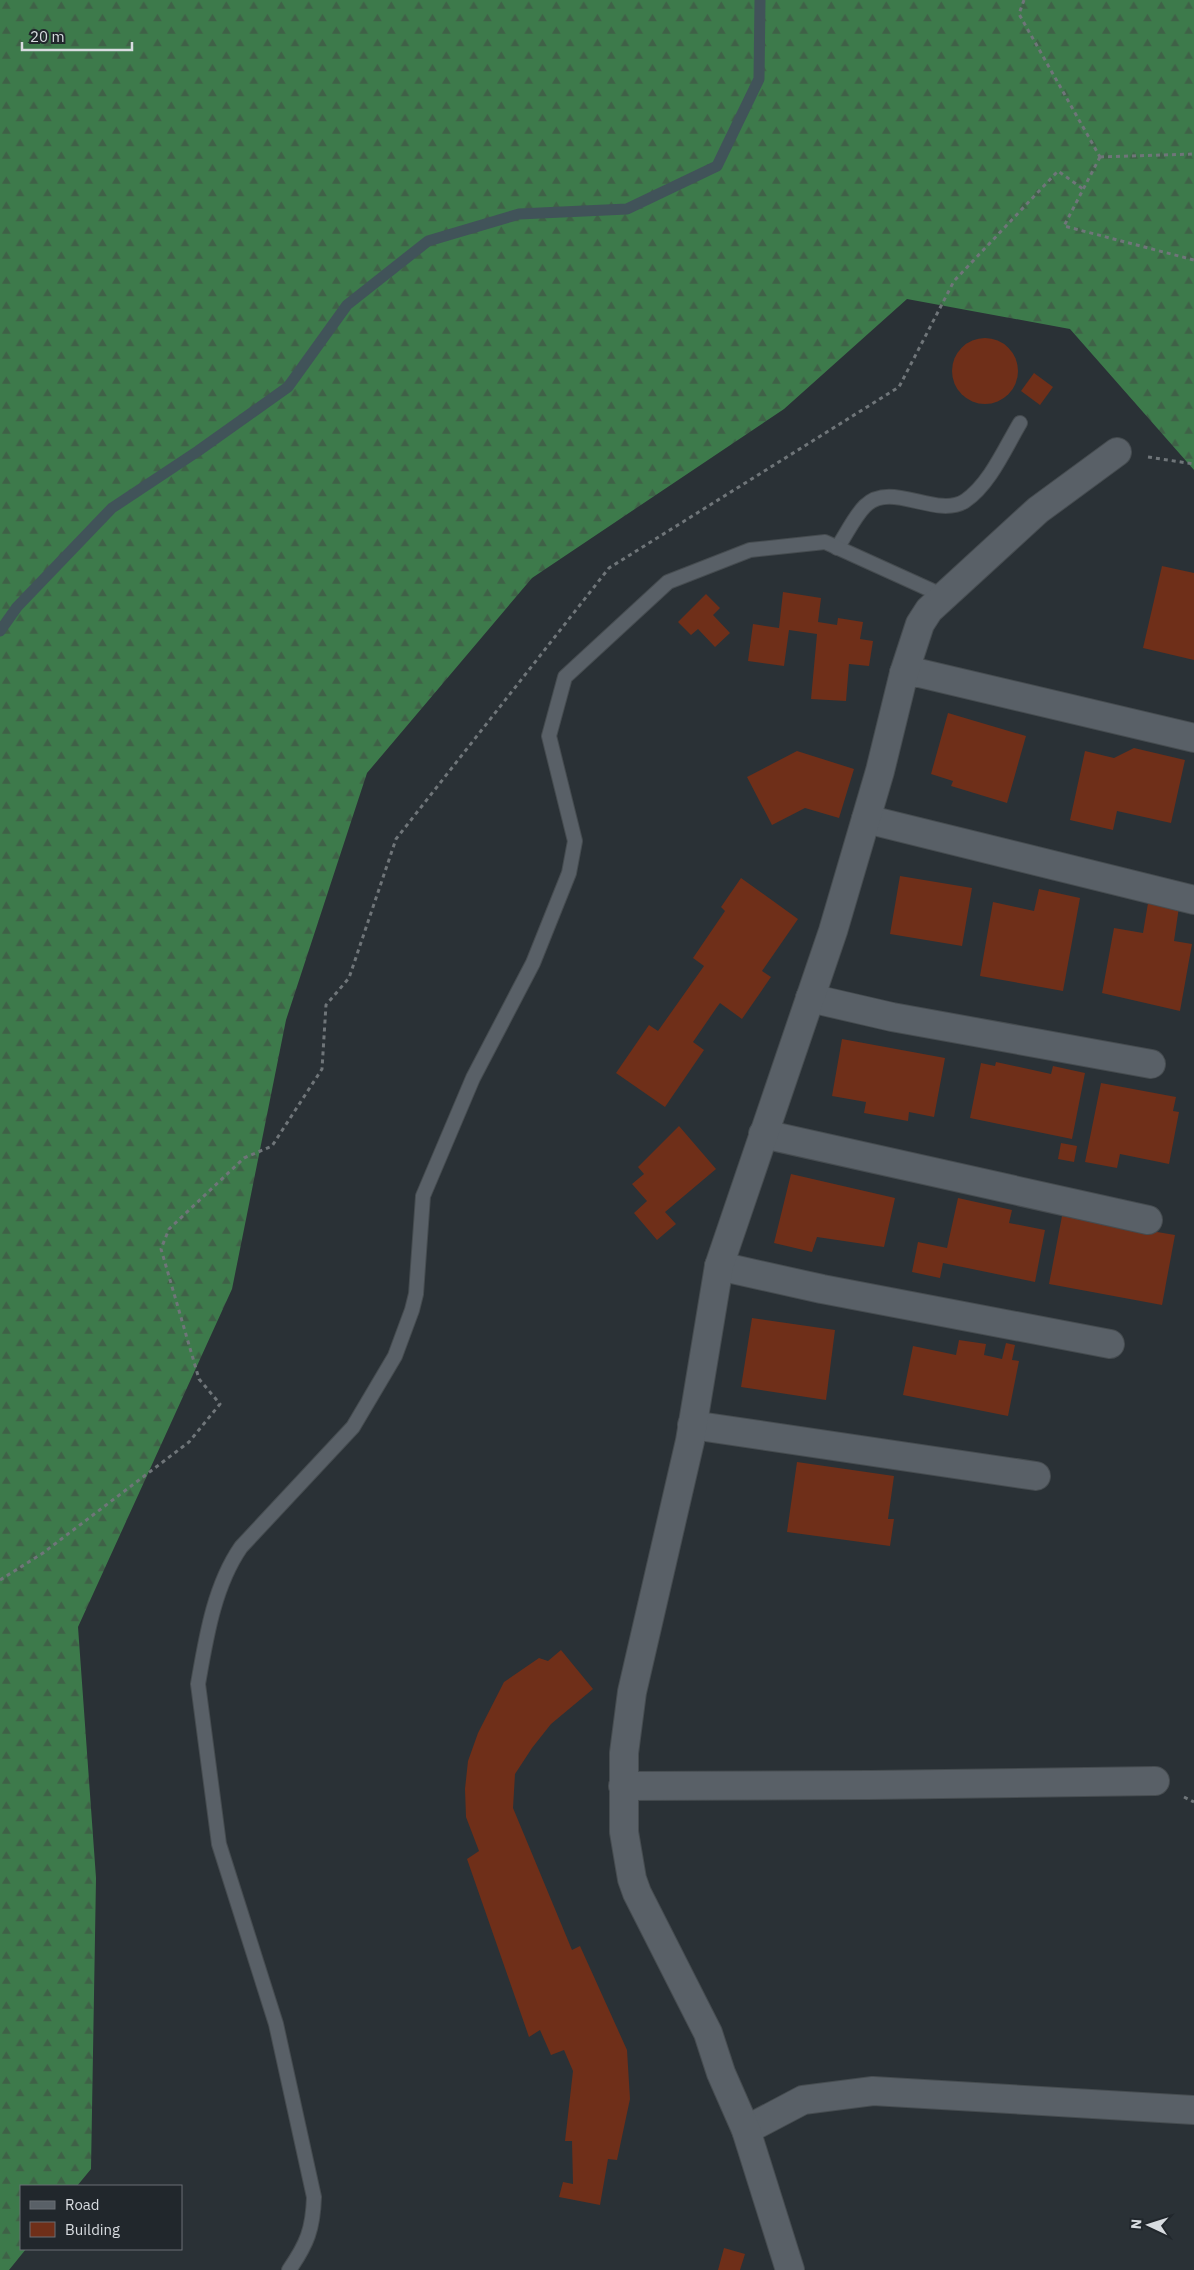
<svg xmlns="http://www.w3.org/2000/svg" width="1194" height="2270" viewBox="0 0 1194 2270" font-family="'IBM Plex Sans',sans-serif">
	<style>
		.forest { fill: url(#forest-firs) }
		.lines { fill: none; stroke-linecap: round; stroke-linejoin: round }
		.stream { stroke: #415359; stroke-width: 11 }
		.building { fill: #6f2f19 }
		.lane-casing { stroke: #464c50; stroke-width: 16 }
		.street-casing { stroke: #464c50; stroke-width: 30 }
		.path { stroke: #6f7579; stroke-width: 3; stroke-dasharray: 4 4; stroke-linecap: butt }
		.lane { stroke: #596067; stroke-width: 14 }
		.street { stroke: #596067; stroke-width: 28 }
	</style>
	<defs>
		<pattern id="forest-firs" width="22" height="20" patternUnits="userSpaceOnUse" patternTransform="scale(1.25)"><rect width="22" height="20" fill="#3d7a4b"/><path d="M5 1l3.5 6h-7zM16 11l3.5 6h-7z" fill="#3f6147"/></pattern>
	</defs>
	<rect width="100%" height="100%" fill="#2a3136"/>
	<polygon class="forest" points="0,0 1194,0 1194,470 1070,329 907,299 784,409 532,578 367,773 286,1020 232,1289 78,1627 96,1878 91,2169 77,2186 21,2186 21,2249 26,2249 9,2270 0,2270"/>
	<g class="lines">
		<polyline class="stream" points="0,631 17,607 112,508 198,451 288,387 347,305 428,241 519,214 627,209 717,166 759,79 760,0"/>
	</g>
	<g class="building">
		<circle cx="985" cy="371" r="33"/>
		<polygon points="1034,373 1053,387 1040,405 1021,391"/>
		<polygon points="1162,566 1194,573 1194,660 1143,648"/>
		<polygon points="783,592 821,598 818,622 837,625 838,618 863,622 860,639 873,641 869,666 849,664 846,701 811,699 817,634 789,630 784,666 748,661 753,624 779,628"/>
		<polygon points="706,594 720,608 713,615 730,633 715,647 698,629 691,635 678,622"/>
		<polygon points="948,713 1026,736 1007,803 951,786 953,781 931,774"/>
		<polygon points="1134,748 1185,760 1171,823 1117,811 1113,830 1070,820 1085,751 1114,758"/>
		<polygon points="797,751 854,769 839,818 805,808 772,825 747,777"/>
		<polygon points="900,876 972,888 962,946 890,934"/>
		<polygon points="741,878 798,919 762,971 771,977 742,1019 720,1003 717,1007 693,1042 704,1050 665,1107 616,1073 649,1025 658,1031 704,966 693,958 725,911 721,907"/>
		<polygon points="1039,889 1080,898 1063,991 980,976 993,902 1034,911"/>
		<polygon points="1148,903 1179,907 1174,941 1192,944 1180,1011 1102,993 1114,928 1143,933"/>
		<polygon points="842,1039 945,1058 934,1117 909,1112 908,1121 864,1113 866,1102 832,1096"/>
		<polygon points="996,1062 1051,1074 1053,1066 1085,1073 1072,1139 970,1118 981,1063 995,1066"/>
		<polygon points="1101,1083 1176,1097 1173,1111 1179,1112 1169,1164 1120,1154 1117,1168 1085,1162"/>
		<polygon points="679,1126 716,1169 665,1212 676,1224 657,1240 634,1213 647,1201 632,1184 644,1174 638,1167"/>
		<polygon points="1061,1143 1077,1146 1074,1162 1058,1159"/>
		<polygon points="791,1174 895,1198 884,1247 817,1237 812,1252 774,1243"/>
		<polygon points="958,1198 1012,1210 1009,1223 1045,1230 1035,1282 943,1263 940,1278 912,1272 918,1242 947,1248"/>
		<polygon points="1062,1216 1175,1235 1162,1305 1049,1284"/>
		<polygon points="752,1318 835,1330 826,1400 741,1387"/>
		<polygon points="959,1340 986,1344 984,1355 1002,1359 1006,1343 1015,1345 1012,1360 1019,1361 1008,1416 903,1395 913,1346 956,1355"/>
		<polygon points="797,1462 894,1476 888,1519 894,1519 890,1546 787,1532"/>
		<polygon points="561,1650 593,1689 551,1724 532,1748 515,1774 513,1808 572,1950 580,1946 627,2050 630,2099 617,2160 608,2159 600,2205 559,2197 563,2182 573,2184 572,2141 565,2141 573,2071 564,2050 551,2055 540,2030 529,2037 467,1859 479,1851 466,1817 465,1789 468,1761 478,1733 504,1682 539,1658 548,1661"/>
		<polygon points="724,2248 745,2254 740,2270 718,2270"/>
	</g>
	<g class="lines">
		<defs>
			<g id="lane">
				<path d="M837,548c9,-13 17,-31 28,-42 26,-26 71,13 100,-5 25,-17 40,-53 55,-78"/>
				<path d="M289,2270c18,-26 24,-41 25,-73l-38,-173 -57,-180 -21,-160c8,-46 16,-98 43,-137l112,-120 42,-71 17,-46 4,-16 7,-98 50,-118 60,-115 36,-90 6,-32 -26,-105 16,-59 103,-95 82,-32 75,-8 119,54"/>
			</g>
			<g id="street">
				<polyline points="904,673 919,673 1194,738"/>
				<polyline points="866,819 1194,900"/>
				<polyline points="810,998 892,1017 1151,1064"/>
				<polyline points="763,1134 1148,1220"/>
				<polyline points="719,1266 822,1289 1110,1344"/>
				<polyline points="692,1425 1036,1476"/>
				<polyline points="623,1786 870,1785 1155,1781"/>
				<polyline points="746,2130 803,2100 873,2091 1194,2110"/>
				<polyline points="790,2270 746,2130 721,2073 708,2033 637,1893 632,1879 624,1832 624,1753 632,1692 690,1441 719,1266 833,931 880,771 904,673 920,624 929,610 1038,510 1117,452"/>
			</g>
		</defs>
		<use href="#lane" class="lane-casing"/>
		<use href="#street" class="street-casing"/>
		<g class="path">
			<polyline points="1024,0 1019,14 1100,157"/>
			<polyline points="1100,157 1064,226 1194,260"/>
			<polyline points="1100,157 1194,154"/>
			<polyline points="1148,457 1194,464"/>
			<polyline points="0,1580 43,1553 189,1442 220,1404 199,1379 161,1249 169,1229 244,1158 272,1146 322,1069 326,1005 349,978 396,839 609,568 899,387 954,281 1058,171 1083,189"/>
			<polyline points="1184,1797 1194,1802"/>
		</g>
		<use href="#lane" class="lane"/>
		<use href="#street" class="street"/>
	</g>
	<rect x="20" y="2185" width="162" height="65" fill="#21272c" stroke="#6a6f74"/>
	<rect x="30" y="2201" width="25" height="8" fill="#596067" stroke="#6a6f74"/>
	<text x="65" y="2210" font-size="15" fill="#d8dce0">Road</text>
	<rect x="30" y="2222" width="25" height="15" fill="#6f2f19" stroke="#6a6f74"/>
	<text x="65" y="2235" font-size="15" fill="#d8dce0">Building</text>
	<g transform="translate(1149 2225) rotate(274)" stroke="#21272c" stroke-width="4" paint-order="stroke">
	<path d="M0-4L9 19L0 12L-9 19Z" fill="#d8dce0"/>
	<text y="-8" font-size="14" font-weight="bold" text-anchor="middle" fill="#d8dce0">N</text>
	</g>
	<path d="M22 42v8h110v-8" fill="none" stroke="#d8dce0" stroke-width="2.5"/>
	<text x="30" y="42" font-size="15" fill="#d8dce0" stroke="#21272c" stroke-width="4" paint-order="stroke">20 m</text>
</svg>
